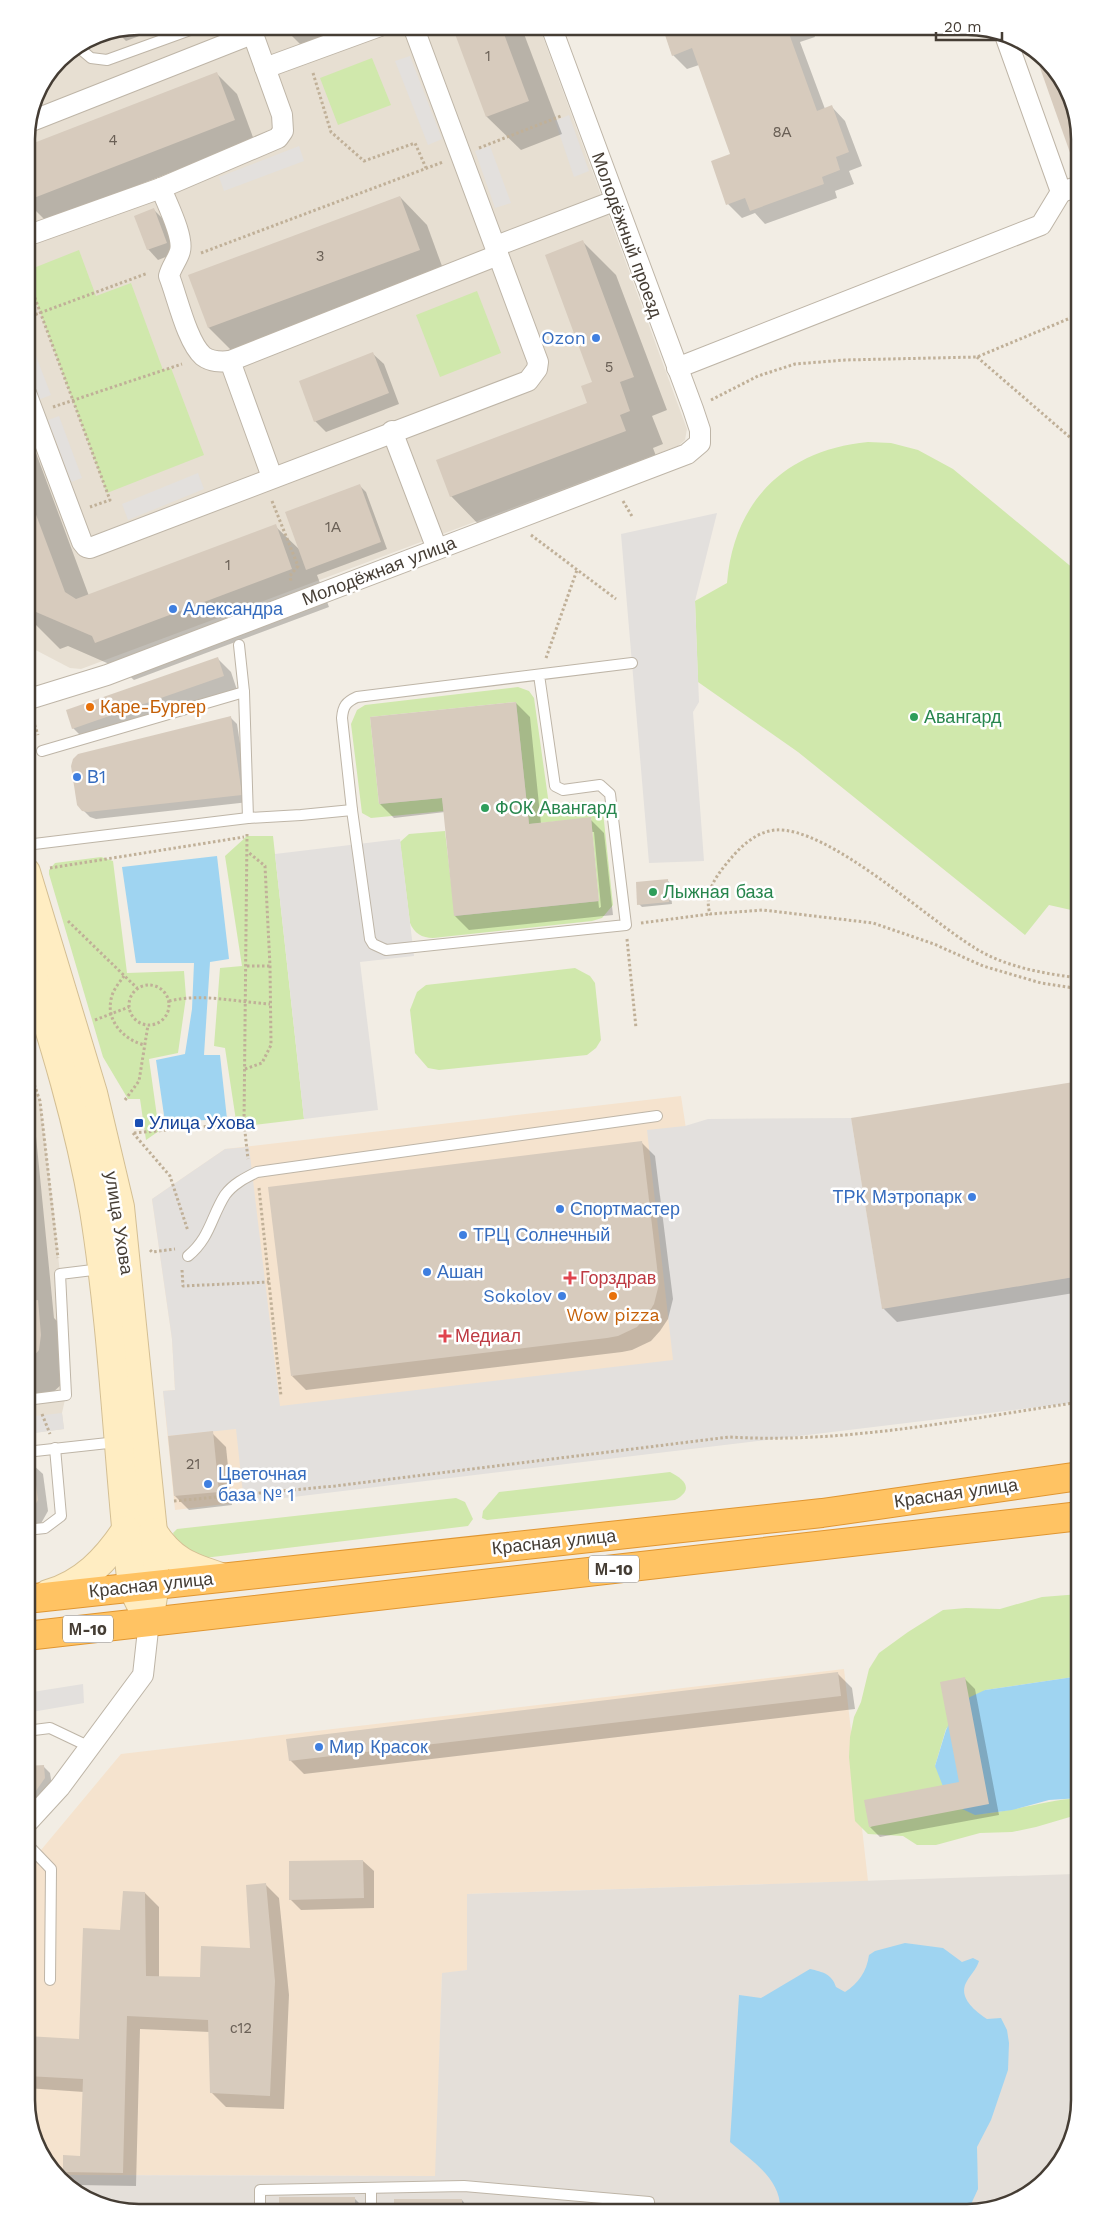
<svg xmlns="http://www.w3.org/2000/svg" width="1106" height="2239" viewBox="0 0 1106 2239" font-family="'Work Sans',sans-serif">
	<style>
		.residential { fill: #e7dfd2 }
		.commercial { fill: #f5e3ce }
		.industrial { fill: #e4dfd9 }
		.green { fill: #d0e8ac }
		.parking { fill: #e3e0dd }
		.water { fill: #9fd4f1 }
		.shadow { fill: #0003; fill-rule: evenodd }
		.building { fill: #d7cbbd }
		.lines { fill: none; stroke-linecap: round; stroke-linejoin: round }
		.lane-casing { stroke: #beb5a7; stroke-width: 12 }
		.street-casing { stroke: #beb5a7; stroke-width: 22 }
		.secondary-casing { stroke: #d4bf93; stroke-width: 30 }
		.highway-casing { stroke: #e09631; stroke-width: 30 }
		.path { stroke: #c0b098; stroke-width: 3; stroke-dasharray: 2.5 2.5; stroke-linecap: butt }
		.lane { stroke: #fff; stroke-width: 10 }
		.street { stroke: #fff; stroke-width: 20 }
		.secondary { stroke: #ffedc2; stroke-width: 28 }
		.highway { stroke: #ffc363; stroke-width: 28 }
		.shop-dot { fill: #3f7fe0; stroke: #fff; stroke-width: 2 }
		.food-dot { fill: #e8710a; stroke: #fff; stroke-width: 2 }
		.leisure-dot { fill: #2e9e5b; stroke: #fff; stroke-width: 2 }
		.transit-dot { fill: #1a4fb4; stroke: #fff; stroke-width: 2 }
		.health-dot { fill: #e0444e; stroke: #fff; stroke-width: 2 }
		.labels { text-anchor: middle; stroke-width: 5; stroke-linejoin: round; paint-order: stroke }
		.number-label { font-size: 15px; fill: #6a6056 }
		.shield { fill: #fff; stroke: #7d7771; stroke-width: 1 }
		.shield-label { font-size: 16px; font-weight: bold; fill: #453d34 }
		.street-label { font-size: 18px; fill: #453d34; stroke: #fff }
		.shop-label { font-size: 18px; fill: #366cbe; stroke: #fff; text-anchor: start }
		.food-label { font-size: 18px; fill: #c56008; stroke: #fff; text-anchor: start }
		.leisure-label { font-size: 18px; fill: #27864d; stroke: #fff; text-anchor: start }
		.transit-label { font-size: 18px; fill: #164399; stroke: #fff; text-anchor: start }
		.health-label { font-size: 18px; fill: #be3a42; stroke: #fff; text-anchor: start }
		.rim { fill: none; stroke: #453d34; stroke-width: 2.5 }
	</style>
	<rect width="100%" height="100%" fill="#f2ede4"/>
	<g class="residential">
		<polygon points="139,26 539,26 687,429 685,440 678,446 81,669 70,668 26,645 26,132 35,95 59,59 96,35"/>
		<polygon points="26,1061 40,1101 54,1215 60,1274 66,1395 62,1413 64,1429 26,1434"/>
	</g>
	<g class="commercial">
		<polygon points="681,1096 704,1246 771,1439 175,1510 163,1391 175,1390 172,1339 152,1199 225,1149"/>
		<polygon points="844,1669 868,1881 467,1894 467,1970 442,1974 436,2176 59,2175 35,2143 26,2100 26,1868 121,1754"/>
	</g>
	<polygon class="industrial" points="1074,1874 1080,2101 1061,2163 1010,2204 967,2213 132,2213 70,2190 59,2175 435,2176 442,1973 467,1970 467,1894"/>
	<g class="green">
		<polygon points="372,58 391,105 338,125 320,78"/>
		<polygon points="79,250 96,296 131,283 163,370 171,368 204,455 107,493 26,274 26,271"/>
		<polygon points="477,291 501,353 440,377 416,315"/>
		<path d="M868,442l23,1 27,7 35,19 127,105v338l-31,-7 -24,30 -227,-183 -100,-70 -3,-81 32,-18c7,-83 59,-133 141,-141z"/>
		<path d="M518,687l11,4 5,7 15,107c16,-1 44,-11 54,7l10,93 -11,13 -10,3 -159,17c-11,0 -19,-5 -23,-15l-10,-81 9,-8 36,-3 10,85 144,-15 -8,-83 -62,6 -13,-122 -146,15 9,87 63,-6 2,13 -73,7 -9,-5 -11,-89 6,-14 8,-5z"/>
		<polygon points="247,836 273,836 304,1119 237,1127 225,1048 214,1046 220,968 242,966 225,856"/>
		<polygon points="101,857 113,861 127,973 184,971 186,997 178,1053 149,1059 159,1131 146,1140 140,1099 128,1099 103,1057 49,874 49,870 55,863"/>
		<polygon points="575,968 590,976 595,983 601,1040 596,1048 587,1055 439,1070 428,1068 415,1053 410,1010 417,992 426,985"/>
		<path d="M670,1472c14,7 25,17 5,28l-188,20 -5,-2 1,-7 16,-19z"/>
		<path d="M456,1498l9,4 8,17 -5,7 -264,32c-13,-3 -26,-13 -31,-25l4,-4z"/>
		<path d="M1080,1594v82l-95,14 -39,39 -11,37 40,48c36,-1 69,-14 105,-16v16l-44,13 -24,5 -32,1 -44,12h-19l-14,-9 -35,-2 -13,-13 -6,-64 1,-20 4,-20 7,-15 8,-33 10,-16 29,-21 35,-22 23,-2 34,1 42,-12z"/>
		<path d="M1080,1705v57c-13,-17 -9,-39 0,-57z"/>
	</g>
	<g class="parking">
		<polygon points="410,56 442,139 428,145 395,61"/>
		<polygon points="569,115 589,171 574,177 555,121"/>
		<polygon points="299,146 304,161 224,191 219,177"/>
		<polygon points="490,146 511,203 495,208 475,151"/>
		<polygon points="26,330 51,395 30,403 26,393"/>
		<polygon points="59,416 82,478 71,482 48,420"/>
		<polygon points="198,473 204,489 128,520 122,504"/>
		<polygon points="717,513 695,601 699,702 693,712 704,861 649,863 621,534"/>
		<polygon points="400,839 414,956 360,962 378,1110 304,1119 275,854"/>
		<polygon points="851,1118 882,1308 1080,1276 1080,1402 244,1503 236,1429 168,1436 163,1391 175,1390 172,1339 152,1199 225,1149 249,1147 280,1406 673,1360 647,1130 685,1126 708,1119"/>
		<polygon points="62,1413 64,1429 26,1434 26,1417"/>
		<polygon points="83,1684 84,1703 26,1713 26,1693"/>
	</g>
	<g class="water">
		<polygon points="217,856 229,959 210,962 204,1055 220,1055 227,1119 165,1122 156,1060 185,1054 192,1009 194,963 136,963 122,867"/>
		<polygon points="1080,1676 1080,1705 1074,1717 1071,1735 1074,1754 1080,1762 1080,1798 1049,1800 1012,1810 975,1815 958,1807 946,1794 935,1766 946,1730 955,1712 970,1697 985,1690"/>
		<path d="M905,1943l38,5 19,14 11,-4 6,3c-3,9 -8,13 -12,20 -10,16 8,30 20,38l14,-1 6,12 2,13 -1,27 -17,50 -14,27 1,42 -11,24h-187c3,-34 -29,-52 -50,-71l9,-147 22,3 49,-29c13,3 22,5 26,18l9,5c13,-8 22,-21 24,-37l6,-4z"/>
	</g>
	<g class="shadow">
		<polygon points="139,26 166,26 126,41 116,31"/>
		<polygon points="282,26 395,26 313,57"/>
		<polygon points="453,26 521,26 562,134 521,150 487,117"/>
		<polygon points="663,26 811,26 815,37 800,42 825,109 832,107 845,121 862,166 849,171 854,184 835,191 837,198 765,224 755,213 742,218 728,204 731,154 699,65 687,69 673,55"/>
		<polygon points="1035,49 1071,96 1080,139 1080,168 1075,163"/>
		<polygon points="217,74 237,94 254,140 46,221 26,201 26,147"/>
		<polygon points="400,197 427,225 446,277 236,355 209,328 190,276"/>
		<polygon points="154,210 164,220 176,253 158,260 148,249"/>
		<polygon points="583,242 616,275 667,410 652,416 663,444 653,448 659,464 484,530 451,496 588,404 594,383"/>
		<polygon points="373,354 384,364 399,404 326,432 315,421"/>
		<polygon points="26,426 89,596 275,526 301,551 360,486 366,492 387,549 317,575 329,607 134,680 123,670 68,646 60,649 26,615"/>
		<polygon points="217,658 231,672 237,690 87,742 73,728"/>
		<path d="M516,703l14,14 11,107 49,-5 14,14 9,82 -144,15 -14,-14 -10,-104 -51,6 -14,-14zM591,832h3l7,75 -2,1z"/>
		<polygon points="230,717 237,724 249,802 96,819 90,817 83,810"/>
		<polygon points="667,880 670,883 672,904 642,907 639,904"/>
		<polygon points="26,1082 31,1086 54,1318 65,1329 62,1384 51,1394 26,1397"/>
		<polygon points="1080,1082 1080,1292 897,1322 883,1308"/>
		<polygon points="641,1142 655,1156 673,1299 668,1319 660,1331 651,1341 632,1350 622,1352 306,1390 292,1376"/>
		<polygon points="212,1433 226,1447 232,1505 189,1510 175,1496"/>
		<polygon points="32,1464 43,1474 48,1511 39,1527 26,1528 26,1465"/>
		<polygon points="838,1674 852,1688 855,1709 304,1774 290,1760"/>
		<polygon points="965,1679 975,1689 999,1815 880,1837 870,1827 960,1783"/>
		<polygon points="43,1766 50,1773 52,1785 26,1821 26,1768"/>
		<polygon points="363,1861 374,1871 374,1908 301,1910 290,1899"/>
		<polygon points="265,1884 279,1898 289,1995 284,2109 226,2107 212,2093 210,2032 140,2029 136,2186 78,2185 64,2171 81,2158 84,2092 26,2088 26,2037 81,2040 121,1931 145,1893 159,1907 159,1977 201,1978 252,1950"/>
		<polygon points="354,2198 365,2209 365,2213 280,2213"/>
		<polygon points="462,2200 472,2213 395,2213"/>
	</g>
	<g class="building">
		<polygon points="452,26 501,26 529,101 486,117"/>
		<polygon points="662,26 791,26 787,28 817,111 832,105 849,152 836,157 840,170 822,177 824,184 750,211 745,198 726,205 711,161 730,154 692,48 672,56"/>
		<polygon points="1033,48 1071,96 1080,139 1080,162 1074,164"/>
		<polygon points="217,72 235,120 26,201 26,146"/>
		<polygon points="400,196 420,250 208,328 188,275"/>
		<polygon points="154,208 167,243 147,250 134,216"/>
		<polygon points="583,240 634,377 620,382 630,411 620,415 626,431 450,497 436,460 587,403 581,386 592,382 545,255"/>
		<polygon points="373,352 389,393 314,422 299,381"/>
		<polygon points="360,484 381,542 306,570 285,512"/>
		<polygon points="26,488 65,592 76,599 276,524 292,569 95,643 92,636 29,609 26,610"/>
		<polygon points="218,657 224,676 72,729 66,710"/>
		<polygon points="516,702 529,824 591,817 599,901 454,916 442,798 379,804 370,717"/>
		<polygon points="231,716 242,795 88,812 82,811 77,805 71,766 73,759 78,754"/>
		<polygon points="668,879 669,902 637,905 636,882"/>
		<polygon points="1080,1081 1080,1276 882,1309 851,1118"/>
		<polygon points="642,1141 659,1284 654,1304 646,1317 637,1327 618,1336 607,1338 291,1376 268,1187"/>
		<polygon points="26,1297 28,1301 38,1300 41,1335 39,1350 26,1365"/>
		<polygon points="213,1431 219,1492 174,1496 168,1436"/>
		<polygon points="26,1463 33,1463 38,1500 29,1516 26,1517"/>
		<polygon points="838,1672 841,1696 289,1761 286,1739"/>
		<polygon points="965,1677 989,1804 869,1827 864,1800 959,1782 940,1682"/>
		<polygon points="44,1765 45,1778 26,1805 26,1766"/>
		<polygon points="363,1860 364,1898 289,1900 289,1861"/>
		<polygon points="266,1883 275,1981 270,2096 210,2093 208,2020 127,2016 123,2173 63,2172 63,2155 80,2156 83,2079 26,2076 26,2036 79,2039 83,1928 120,1930 123,1891 145,1892 146,1976 200,1977 201,1946 250,1948 246,1885"/>
		<rect x="279" y="2197" width="76" height="16"/>
		<rect x="394" y="2199" width="68" height="14"/>
	</g>
	<g class="lines">
		<defs>
			<g id="lane">
				<polyline points="78,47 91,58 107,60 201,26"/>
				<polyline points="239,645 244,692 248,818"/>
				<path d="M539,675l16,111 8,4 37,-5 10,9 16,131 -240,25 -13,-6 -3,-5 -18,-129 -10,-92c1,-12 4,-16 15,-21l275,-34"/>
				<polyline points="42,751 244,692"/>
				<polyline points="26,845 248,818 301,815 352,810"/>
				<path d="M188,1256c22,-18 23,-39 37,-61 8,-11 20,-17 32,-23l400,-56"/>
				<polyline points="26,1400 66,1395 60,1274 101,1269"/>
				<polyline points="26,1452 117,1442"/>
				<polyline points="26,1530 45,1528 61,1516 55,1448"/>
				<polyline points="26,1731 50,1728 90,1747"/>
				<polyline points="26,1843 51,1869 50,1980"/>
				<polyline points="260,2213 260,2190 464,2186 649,2202 650,2213"/>
				<polyline points="371,2213 371,2188"/>
			</g>
			<g id="street">
				<polyline points="1006,38 1061,192 1080,186"/>
				<polyline points="265,68 380,26"/>
				<polyline points="29,122 252,34"/>
				<path d="M161,188c5,14 23,48 19,63 -2,8 -9,16 -11,25 8,20 18,66 34,80 8,6 17,6 27,5l42,116"/>
				<polyline points="26,233 35,233 161,188 278,138 283,131 282,115 250,26"/>
				<polyline points="496,246 614,201"/>
				<polyline points="230,361 498,255"/>
				<polyline points="677,368 1041,225 1061,192"/>
				<polyline points="26,393 82,542 86,547 90,548 528,381 537,369 538,362 413,26"/>
				<polyline points="392,431 437,549"/>
				<polyline points="26,700 107,675 687,454 700,443 700,430 693,409 551,26"/>
				<polyline points="26,1824 60,1787 143,1675 149,1621"/>
			</g>
			<g id="secondary">
				<polyline points="26,872 93,1093 120,1207 153,1532 155,1584 149,1621"/>
				<path d="M26,955c27,84 53,168 68,255 20,125 24,252 38,377l11,22"/>
				<path d="M153,1532c19,29 36,35 68,45"/>
				<path d="M48,1594c35,-10 58,-34 78,-64"/>
			</g>
			<g id="highway">
				<polyline points="26,1599 822,1513 1080,1476"/>
				<polyline points="26,1636 1080,1516"/>
			</g>
		</defs>
		<use href="#lane" class="lane-casing"/>
		<use href="#street" class="street-casing"/>
		<use href="#secondary" class="secondary-casing"/>
		<use href="#highway" class="highway-casing"/>
		<g class="path">
			<polyline points="313,73 331,132 364,161 415,143 426,168"/>
			<polyline points="479,148 561,116"/>
			<polyline points="201,253 443,162"/>
			<polyline points="26,274 110,500 90,507"/>
			<polyline points="26,318 148,273"/>
			<polyline points="977,357 1080,446"/>
			<polyline points="711,400 758,376 795,364 845,360 977,357 1080,314"/>
			<polyline points="53,407 182,364"/>
			<polyline points="272,501 298,566 290,576 291,582"/>
			<polyline points="623,501 633,518"/>
			<polyline points="531,535 616,599"/>
			<polyline points="546,658 577,570"/>
			<polyline points="33,720 38,735"/>
			<polyline points="247,834 244,1123 248,1159"/>
			<polyline points="50,868 244,837"/>
			<polyline points="68,921 137,988"/>
			<polyline points="641,923 710,914"/>
			<polyline points="627,939 636,1028"/>
			<polyline points="247,966 270,966"/>
			<path d="M124,976c-5,7 -12,15 -13,24 -5,21 14,41 34,45"/>
			<circle cx="149" cy="1005" r="20"/>
			<path d="M1080,989l-39,-6 -58,-17 -49,-22 -61,-21 -110,-13 -53,4c-6,-20 4,-35 17,-51 12,-15 28,-31 48,-33 53,-4 152,89 200,118 30,19 70,26 105,30"/>
			<path d="M169,1001c34,-8 67,1 101,3"/>
			<polyline points="95,1020 129,1007"/>
			<polyline points="26,1061 40,1101 58,1258"/>
			<polyline points="245,1069 262,1063 271,1045 270,966 265,866 248,852"/>
			<polyline points="125,1100 139,1081 148,1025"/>
			<polyline points="133,1133 170,1176 188,1231"/>
			<polyline points="134,1133 244,1123"/>
			<polyline points="259,1188 281,1396"/>
			<polyline points="150,1250 152,1252 175,1249"/>
			<polyline points="182,1270 183,1286 269,1282"/>
			<polyline points="42,1414 50,1434"/>
			<path d="M174,1501l161,-15 394,-49c118,7 235,-18 351,-35"/>
		</g>
		<use href="#lane" class="lane"/>
		<use href="#street" class="street"/>
		<use href="#secondary" class="secondary"/>
		<use href="#highway" class="highway"/>
	</g>
	<g class="shop-dot">
		<circle cx="596" cy="338" r="5"/>
		<circle cx="173" cy="609" r="5"/>
		<circle cx="77" cy="777" r="5"/>
		<circle cx="972" cy="1197" r="5"/>
		<circle cx="560" cy="1209" r="5"/>
		<circle cx="463" cy="1235" r="5"/>
		<circle cx="427" cy="1272" r="5"/>
		<circle cx="562" cy="1296" r="5"/>
		<circle cx="208" cy="1484" r="5"/>
		<circle cx="319" cy="1747" r="5"/>
	</g>
	<g class="food-dot">
		<circle cx="90" cy="707" r="5"/>
		<circle cx="613" cy="1296" r="5"/>
	</g>
	<g class="leisure-dot">
		<circle cx="914" cy="717" r="5"/>
		<circle cx="485" cy="808" r="5"/>
		<circle cx="653" cy="892" r="5"/>
	</g>
	<rect class="transit-dot" x="134" y="1118" width="10" height="10" rx="2.5"/>
	<g class="health-dot">
		<path d="M567.5 1270.5h5v5h5v5h-5v5h-5v-5h-5v-5h5z"/>
		<path d="M442.5 1328.5h5v5h5v5h-5v5h-5v-5h-5v-5h5z"/>
	</g>
	<g class="labels">
		<g class="number-label">
			<text x="488" y="61">1</text>
			<text x="782" y="137">8А</text>
			<text x="113" y="145">4</text>
			<text x="320" y="261">3</text>
			<text x="609" y="372">5</text>
			<text x="333" y="532">1А</text>
			<text x="228" y="570">1</text>
			<text x="193" y="1469">21</text>
			<text x="241" y="2033">с12</text>
		</g>
		<g class="shield">
			<rect x="589" y="1555.5" width="50" height="27" rx="4"/>
			<rect x="63" y="1615.5" width="50" height="27" rx="4"/>
		</g>
		<g class="shield-label">
			<text x="614" y="1575">М-10</text>
			<text x="88" y="1635">М-10</text>
		</g>
		<g class="street-label">
			<text transform="translate(627 235) rotate(70)" y="6">Молодёжный проезд</text>
			<text transform="translate(379 571) rotate(-21)" y="6">Молодёжная улица</text>
			<text transform="translate(119 1223) rotate(81)" y="6">улица Ухова</text>
			<text transform="translate(956 1493) rotate(-8)" y="6">Красная улица</text>
			<text transform="translate(554 1542) rotate(-6)" y="6">Красная улица</text>
			<text transform="translate(151 1585) rotate(-6)" y="6">Красная улица</text>
		</g>
		<g class="shop-label">
			<text x="586" y="344" text-anchor="end">Ozon</text>
			<text x="183" y="615">Александра</text>
			<text x="87" y="783">В1</text>
			<text x="962" y="1203" text-anchor="end">ТРК Мэтропарк</text>
			<text x="570" y="1215">Спортмастер</text>
			<text x="473" y="1241">ТРЦ Солнечный</text>
			<text x="437" y="1278">Ашан</text>
			<text x="552" y="1302" text-anchor="end">Sokolov</text>
			<text x="218" y="1480">Цветочная<tspan x="218" dy="21">база № 1</tspan></text>
			<text x="329" y="1753">Мир Красок</text>
		</g>
		<g class="food-label">
			<text x="100" y="713">Каре-Бургер</text>
			<text x="613" y="1321" text-anchor="middle">Wow pizza</text>
		</g>
		<g class="leisure-label">
			<text x="924" y="723">Авангард</text>
			<text x="495" y="814">ФОК Авангард</text>
			<text x="663" y="898">Лыжная база</text>
		</g>
		<g class="transit-label">
			<text x="149" y="1129">Улица Ухова</text>
		</g>
		<g class="health-label">
			<text x="580" y="1284">Горздрав</text>
			<text x="455" y="1342">Медиал</text>
		</g>
	</g>
	<path d="M0 0H1106V2239H0ZM139 35H967A104 104 0 0 1 1071 139V2100A104 104 0 0 1 967 2204H139A104 104 0 0 1 35 2100V139A104 104 0 0 1 139 35Z" fill="#fff" fill-rule="evenodd"/>
	<path class="rim" d="M139 35H967A104 104 0 0 1 1071 139V2100A104 104 0 0 1 967 2204H139A104 104 0 0 1 35 2100V139A104 104 0 0 1 139 35Z"/>
	<path d="M936 32v8h66v-8" fill="none" stroke="#453d34" stroke-width="2.5"/>
	<text x="944" y="32" font-size="15" fill="#453d34" stroke="#ffffff" stroke-width="4" paint-order="stroke">20 m</text>
</svg>
